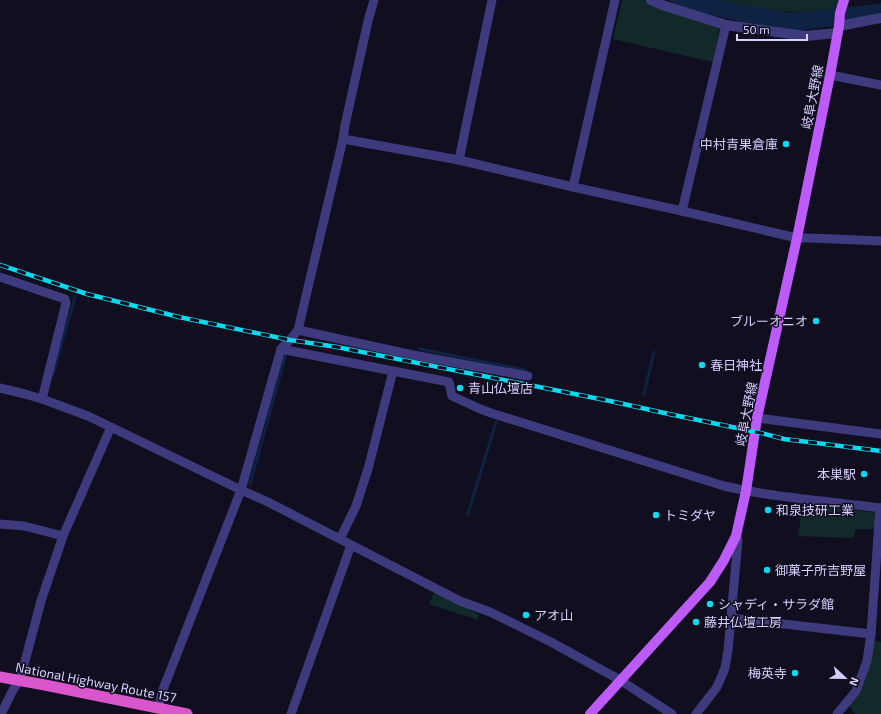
<svg xmlns="http://www.w3.org/2000/svg" width="881" height="714" viewBox="0 0 881 714" font-family="'Exo 2','Noto Sans JP',sans-serif">
	<style>
		.green { fill: #112a29; fill-rule: evenodd }
		.lines { fill: none; stroke-linecap: round; stroke-linejoin: round }
		.stream { stroke: #0e2344; stroke-width: 3 }
		.river { stroke: #0e2344; stroke-width: 17 }
		.minor { stroke: #3d3b7d; stroke-width: 9 }
		.tertiary { stroke: #3d3b7d; stroke-width: 10 }
		.primary { stroke: #bd5bf8; stroke-width: 10 }
		.trunk { stroke: #da56cc; stroke-width: 11 }
		.rail-casing { stroke: #0ad8ee; stroke-width: 4.5 }
		.rail { stroke: #110e20; stroke-width: 3; stroke-dasharray: 9; stroke-linecap: butt }
		.poi-dot { fill: #0ad8ee; stroke: #110e20; stroke-width: 1.5 }
		.labels { text-anchor: middle; stroke-width: 3; stroke-linejoin: round; paint-order: stroke }
		.street-label { font-size: 13px; fill: #d4cffd; stroke: #110e20 }
		.poi-label { font-size: 13px; fill: #d4cffd; stroke: #110e20; text-anchor: start }
	</style>
	<rect width="100%" height="100%" fill="#110e20"/>
	<g class="green">
		<polygon points="622,0 643,0 685,17 720,27 713,62 613,39"/>
		<path d="M668,0h171l-8,21 -3,2 -38,4 -107,-20zM730,6h1l74,7 -35,-1z"/>
		<polygon points="803,503 878,513 876,529 856,529 853,538 798,536"/>
		<polygon points="434,592 475,612 479,615 478,620 429,604"/>
		<polygon points="874,641 881,642 881,714 855,714 849,706"/>
	</g>
	<g class="lines">
		<g class="stream">
			<polyline points="420,349 525,370"/>
			<polyline points="53,374 75,297"/>
			<polyline points="644,394 654,352"/>
			<polyline points="250,484 286,354"/>
			<polyline points="468,514 496,422"/>
		</g>
		<polyline class="river" points="682,0 746,14 795,22 881,12"/>
		<g class="minor">
			<polyline points="830,75 881,85"/>
			<polyline points="343,139 459,160 573,187 682,211 797,238 810,238 881,241"/>
			<polyline points="459,160 492,0"/>
			<polyline points="573,187 615,0"/>
			<polyline points="682,211 726,25"/>
			<polyline points="0,277 65,299 66,303 42,399"/>
			<polyline points="298,330 413,355 528,376"/>
			<path d="M281,349l168,33 3,14 26,12 13,5 233,73c52,12 104,15 157,22"/>
			<polyline points="0,388 25,394 42,399 88,416 241,490 268,502 460,601 490,612 551,642 620,680 672,714"/>
			<polyline points="757,418 881,434"/>
			<polyline points="0,524 24,526 63,536"/>
			<polyline points="340,539 356,506 368,469 393,371"/>
			<polyline points="731,618 871,634"/>
			<polyline points="158,708 162,692 241,490 281,349 290,340 298,330 343,139 345,125 368,21 374,0"/>
			<polyline points="1,714 13,690 20,680 41,601 63,536 111,427"/>
			<polyline points="291,714 351,545"/>
			<polyline points="696,714 717,687 725,668 728,650 738,540 736,536"/>
			<polyline points="837,714 856,691 867,661 871,634 880,508"/>
		</g>
		<g class="tertiary">
			<polyline points="651,0 662,5 726,25 806,36 837,33"/>
			<polyline points="839,26 881,18"/>
		</g>
		<polyline class="primary" points="590,714 710,582 724,560 736,536 746,491 757,418 797,238 830,75 839,26 840,13 844,0"/>
		<polyline class="trunk" points="0,677 45,685 187,714"/>
		<defs>
			<polyline id="rail" points="0,265 87,294 179,317 290,340 337,347 610,401 669,414 761,433 784,439 881,451"/>
		</defs>
		<use href="#rail" class="rail-casing"/>
		<use href="#rail" class="rail"/>
	</g>
	<g class="poi-dot">
		<circle cx="786" cy="144" r="4"/>
		<circle cx="816" cy="321" r="4"/>
		<circle cx="702" cy="365" r="4"/>
		<circle cx="460" cy="388" r="4"/>
		<circle cx="864" cy="474" r="4"/>
		<circle cx="768" cy="510" r="4"/>
		<circle cx="656" cy="515" r="4"/>
		<circle cx="767" cy="570" r="4"/>
		<circle cx="710" cy="604" r="4"/>
		<circle cx="526" cy="615" r="4"/>
		<circle cx="696" cy="622" r="4"/>
		<circle cx="795" cy="673" r="4"/>
	</g>
	<g class="labels">
		<g class="street-label">
			<text transform="translate(812 97) rotate(-79)" y="5">岐阜大野線</text>
			<text transform="translate(746 414) rotate(-79)" y="5">岐阜大野線</text>
			<text transform="translate(96 682) rotate(11)" y="5">National Highway Route 157</text>
		</g>
		<g class="poi-label">
			<text x="778" y="149" text-anchor="end">中村青果倉庫</text>
			<text x="808" y="326" text-anchor="end">ブルーオニオ</text>
			<text x="710" y="370">春日神社</text>
			<text x="468" y="393">青山仏壇店</text>
			<text x="856" y="479" text-anchor="end">本巣駅</text>
			<text x="776" y="515">和泉技研工業</text>
			<text x="664" y="520">トミダヤ</text>
			<text x="775" y="575">御菓子所吉野屋</text>
			<text x="718" y="609">シャディ・サラダ館</text>
			<text x="534" y="620">アオ山</text>
			<text x="704" y="627">藤井仏壇工房</text>
			<text x="787" y="678" text-anchor="end">梅英寺</text>
		</g>
	</g>
	<g transform="translate(845 678) rotate(112)" stroke="#110e20" stroke-width="3" paint-order="stroke">
	<path d="M0-3L7 15L0 10L-7 15Z" fill="#d4cffd"/>
	<text y="-6" font-size="11" font-weight="bold" text-anchor="middle" fill="#d4cffd">N</text>
	</g>
	<path d="M737 34v6h70v-6" fill="none" stroke="#d4cffd" stroke-width="2"/>
	<text x="743" y="34" font-size="12" fill="#d4cffd" stroke="#110e20" stroke-width="3" paint-order="stroke">50 m</text>
</svg>
